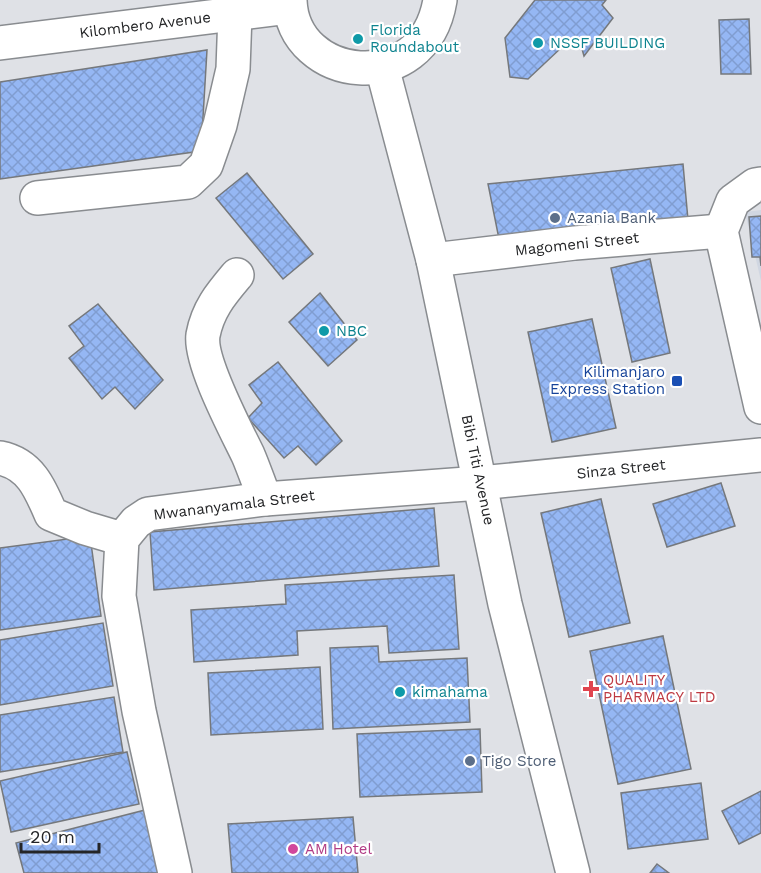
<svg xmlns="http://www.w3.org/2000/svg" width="761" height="873" viewBox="0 0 761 873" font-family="'Work Sans',sans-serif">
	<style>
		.built { fill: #d0d6e1 }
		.building { fill: url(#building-cross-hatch); stroke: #75787c; stroke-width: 1.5 }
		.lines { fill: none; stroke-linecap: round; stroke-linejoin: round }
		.minor-casing { stroke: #898c90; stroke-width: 36 }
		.minor { stroke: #fff; stroke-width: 33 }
		.culture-dot { fill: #0f9aa8; stroke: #fff; stroke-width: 2 }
		.service-dot { fill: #5c6f8a; stroke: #fff; stroke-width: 2 }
		.transit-dot { fill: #1a4fb4; stroke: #fff; stroke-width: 2 }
		.health-dot { fill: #e0444e; stroke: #fff; stroke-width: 2 }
		.hotel-dot { fill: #d1479c; stroke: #fff; stroke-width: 2 }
		.labels { text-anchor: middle; stroke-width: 4.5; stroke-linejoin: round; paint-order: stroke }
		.street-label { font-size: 15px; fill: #242527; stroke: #fff }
		.culture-label { font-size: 15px; fill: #0d838f; stroke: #fff; text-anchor: start }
		.service-label { font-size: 15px; fill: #4e5e75; stroke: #fff; text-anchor: start }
		.transit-label { font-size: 15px; fill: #164399; stroke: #fff; text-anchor: end }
		.health-label { font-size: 15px; fill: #be3a42; stroke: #fff; text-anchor: start }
		.hotel-label { font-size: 15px; fill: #b23c85; stroke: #fff; text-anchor: start }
	</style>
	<defs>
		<pattern id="building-cross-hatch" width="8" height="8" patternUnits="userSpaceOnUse" patternTransform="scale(1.5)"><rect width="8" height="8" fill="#95b7f4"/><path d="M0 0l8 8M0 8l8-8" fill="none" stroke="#809dd1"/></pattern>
	</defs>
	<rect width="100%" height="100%" fill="#dfe1e6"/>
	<polygon class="built" points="761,210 761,281 745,212"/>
	<g class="building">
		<polygon points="535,0 606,0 602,5 613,18 584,56 579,38 562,47 528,79 510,77 505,38"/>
		<polygon points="749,19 751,74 721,74 719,20"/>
		<polygon points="207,50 201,151 0,179 0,82"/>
		<polygon points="683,164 688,220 499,239 488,184"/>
		<polygon points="247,173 313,254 283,279 216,198"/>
		<polygon points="761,216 761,266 760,257 752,257 749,217"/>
		<polygon points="650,259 670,353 632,362 611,268"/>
		<polygon points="320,293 357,340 328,366 289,322"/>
		<polygon points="98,304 163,380 135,409 115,387 102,399 69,358 84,346 69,326"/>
		<polygon points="592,319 616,428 552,442 528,332"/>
		<polygon points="278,362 342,441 316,465 298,446 284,458 248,418 262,403 249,385"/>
		<polygon points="721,483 735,526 667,547 653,504"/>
		<polygon points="601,499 630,623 569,637 541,513"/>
		<polygon points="434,508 439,566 154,590 150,532"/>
		<polygon points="90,536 101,616 0,630 0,548"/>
		<polygon points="454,575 459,649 389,653 387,626 297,631 298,655 194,662 191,610 286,604 285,585"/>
		<polygon points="103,623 113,686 0,705 0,640"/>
		<polygon points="663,636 691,769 618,784 590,651"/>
		<polygon points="378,646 379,662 467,658 470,722 333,729 330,648"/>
		<polygon points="320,667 323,729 211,735 208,673"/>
		<polygon points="114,697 123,752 0,772 0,715"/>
		<polygon points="480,729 482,792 360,797 357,734"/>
		<polygon points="127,752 139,804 11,832 0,781"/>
		<polygon points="701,783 708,839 628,849 621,793"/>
		<polygon points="761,791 761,833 739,844 722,811"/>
		<polygon points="149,809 166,873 24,873 16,843"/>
		<polygon points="353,817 358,873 232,873 228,824"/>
		<polygon points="657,864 669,873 650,873"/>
	</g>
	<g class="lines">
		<defs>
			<g id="minor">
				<path d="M290,0c2,82 134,99 150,0"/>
				<polyline points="0,43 290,7"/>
				<polyline points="382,67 433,260 505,604 573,873"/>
				<polyline points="761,184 755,185 733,201 721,231 761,407"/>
				<polyline points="37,198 188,182 206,165 220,125 233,69 235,14"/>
				<polyline points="433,260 575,243 721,231"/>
				<path d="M237,275c-16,19 -29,34 -34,60 -4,26 33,95 45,120 6,14 11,29 17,44"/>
				<path d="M0,458c30,6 40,30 51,56l34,14 37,11"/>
				<polyline points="175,873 139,711 119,596 122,539 136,522 148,514 265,499 480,483 761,455"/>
			</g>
		</defs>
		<use href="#minor" class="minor-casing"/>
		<use href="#minor" class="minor"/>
	</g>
	<g class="culture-dot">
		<circle cx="358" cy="39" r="6"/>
		<circle cx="538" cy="43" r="6"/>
		<circle cx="324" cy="331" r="6"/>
		<circle cx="400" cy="692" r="6"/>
	</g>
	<g class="service-dot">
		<circle cx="555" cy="218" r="6"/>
		<circle cx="470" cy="761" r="6"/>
	</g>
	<rect class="transit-dot" x="671" y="375" width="12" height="12" rx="3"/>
	<path class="health-dot" d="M588 680h6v6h6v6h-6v6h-6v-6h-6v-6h6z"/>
	<circle class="hotel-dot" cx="293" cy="849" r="6"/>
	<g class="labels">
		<g class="street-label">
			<text transform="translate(145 25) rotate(-7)" y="5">Kilombero Avenue</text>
			<text transform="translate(577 244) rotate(-6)" y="5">Magomeni Street</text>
			<text transform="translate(621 469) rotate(-6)" y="5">Sinza Street</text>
			<text transform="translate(478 470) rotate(78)" y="5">Bibi Titi Avenue</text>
			<text transform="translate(234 505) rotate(-7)" y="5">Mwananyamala Street</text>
		</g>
		<g class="culture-label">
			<text x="370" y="35">Florida<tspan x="370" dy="17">Roundabout</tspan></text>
			<text x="550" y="48">NSSF BUILDING</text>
			<text x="336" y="336">NBC</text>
			<text x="412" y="697">kimahama</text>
		</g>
		<g class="service-label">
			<text x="567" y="223">Azania Bank</text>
			<text x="482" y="766">Tigo Store</text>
		</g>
		<g class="transit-label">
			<text x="665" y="377">Kilimanjaro<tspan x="665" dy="17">Express Station</tspan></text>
		</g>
		<g class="health-label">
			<text x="603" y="685">QUALITY<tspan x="603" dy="17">PHARMACY LTD</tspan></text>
		</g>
		<g class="hotel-label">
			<text x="305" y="854">AM Hotel</text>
		</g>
	</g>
	<path d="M21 843v9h78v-9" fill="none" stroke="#242527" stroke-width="3"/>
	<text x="30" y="843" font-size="18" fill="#242527" stroke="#ffffff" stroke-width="4.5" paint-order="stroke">20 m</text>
</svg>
